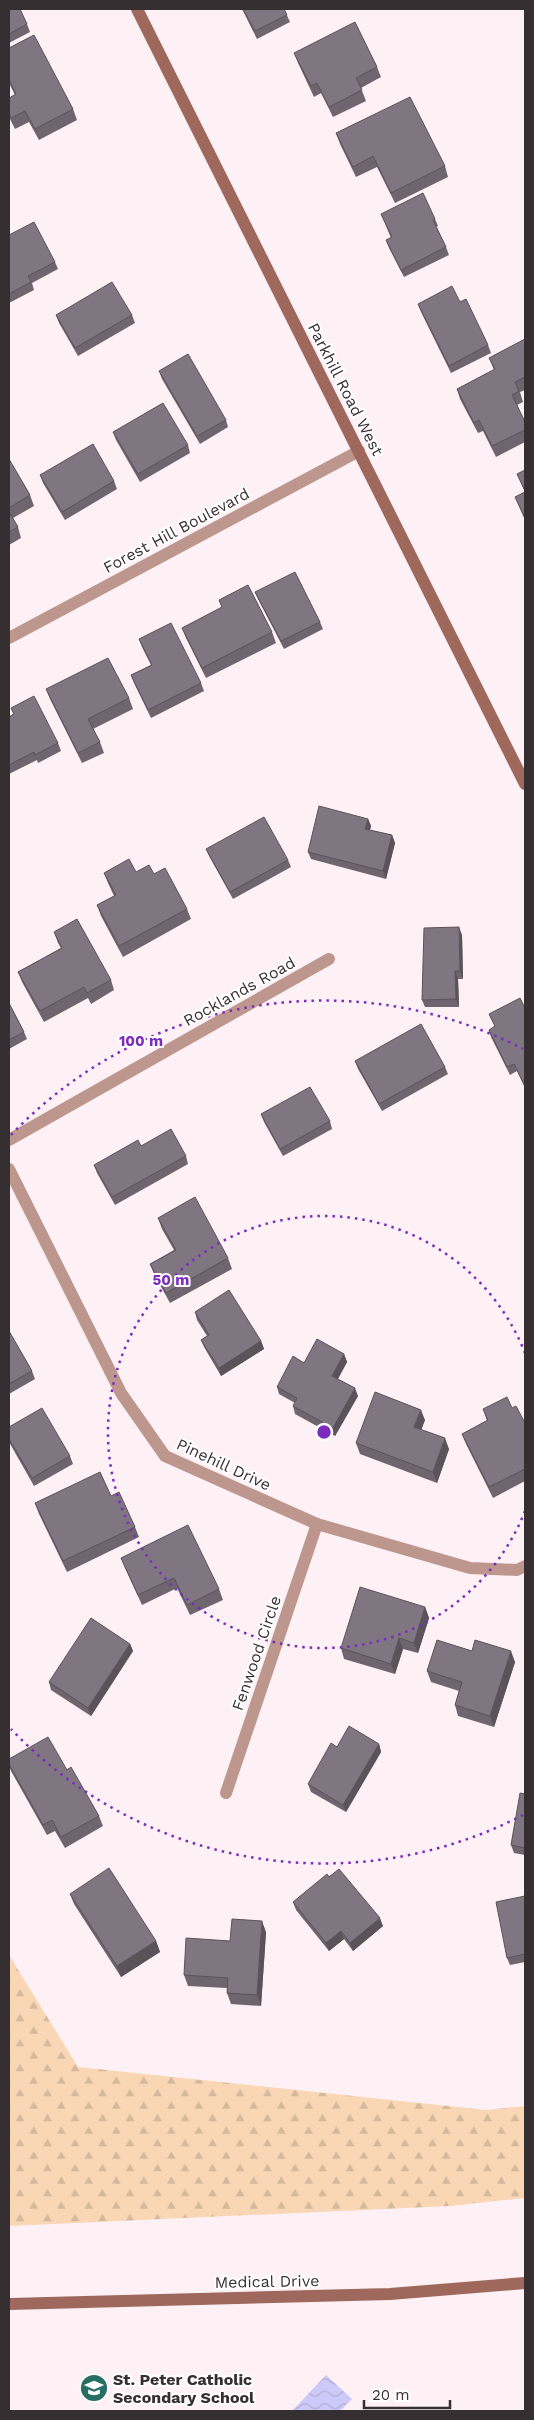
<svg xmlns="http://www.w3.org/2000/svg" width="534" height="2420" viewBox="0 0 534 2420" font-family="'Work Sans',sans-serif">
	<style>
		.forest { fill: url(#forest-firs) }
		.water { fill: url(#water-waves) }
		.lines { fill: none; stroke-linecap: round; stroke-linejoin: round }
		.street { stroke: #bd968e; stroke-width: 12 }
		.secondary { stroke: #9f685d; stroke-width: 12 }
		.wall { fill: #6e656f }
		.shaded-wall { fill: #5a535a }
		.building { fill: #807681; stroke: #5a535a }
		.ring { fill: none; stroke: #7b2cbf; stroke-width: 2.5; stroke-dasharray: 2.5 5 }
		.labels { text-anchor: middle; stroke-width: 4; stroke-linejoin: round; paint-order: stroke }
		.street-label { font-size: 16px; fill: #362f31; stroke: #fff }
		.poi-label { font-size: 16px; font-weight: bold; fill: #362f31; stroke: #fff; text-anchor: start }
		.centre { fill: #7b2cbf; stroke: #fff; stroke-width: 2.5 }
		.ring-label { font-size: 15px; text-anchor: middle; font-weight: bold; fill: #7b2cbf; stroke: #fff; stroke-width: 4; stroke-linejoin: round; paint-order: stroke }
	</style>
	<defs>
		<pattern id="forest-firs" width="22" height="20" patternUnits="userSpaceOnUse" patternTransform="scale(1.25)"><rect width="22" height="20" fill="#f9d7b5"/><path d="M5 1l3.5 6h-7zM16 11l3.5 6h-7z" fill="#d6b99c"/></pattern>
		<pattern id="water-waves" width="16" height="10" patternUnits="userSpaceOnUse" patternTransform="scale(1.25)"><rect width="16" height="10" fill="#cdcaf9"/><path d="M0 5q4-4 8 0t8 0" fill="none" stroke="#b1aed6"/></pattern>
	</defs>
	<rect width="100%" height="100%" fill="#fdf1f5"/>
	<polygon class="forest" points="9,1955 78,2067 486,2110 525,2106 525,2198 450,2206 9,2226"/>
	<polygon class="water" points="326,2375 352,2399 340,2411 292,2411"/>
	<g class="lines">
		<g class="street">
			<polyline points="9,638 359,451"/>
			<polyline points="9,1140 329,959"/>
			<polyline points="9,1169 121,1393 165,1456 317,1524 470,1568 517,1570 525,1566"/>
			<polyline points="226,1793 317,1524"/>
		</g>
		<g class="secondary">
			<polyline points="137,9 525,784"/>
			<polyline points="9,2304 390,2294 525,2283"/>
		</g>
	</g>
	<g class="wall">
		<polygon points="9,9 27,24 30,32 9,43"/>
		<polygon points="242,9 284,9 290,22 257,39"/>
		<polygon points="9,48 73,109 77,120 39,140 29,122 15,129 9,117 9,98 15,95 9,83"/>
		<polygon points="294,53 377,67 381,77 361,88 366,101 333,117 321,93 314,97 298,63"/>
		<polygon points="336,133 445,166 448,177 395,203 377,167 356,177 340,144"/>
		<polygon points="381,214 435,219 438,226 436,227 446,247 449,255 404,277 389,248 386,240 391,238"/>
		<polygon points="9,235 55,262 58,269 32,283 34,290 9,303"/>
		<polygon points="460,302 488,345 491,353 451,373 421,312 418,304"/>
		<polygon points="56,315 132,315 135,323 78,356 59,323"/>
		<polygon points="525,339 525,390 520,392 523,402 517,405 525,422 525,442 496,457 483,431 478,433 460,399 457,389 494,370 489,358"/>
		<polygon points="159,371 226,420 228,427 200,444 162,379"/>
		<polygon points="113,432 188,445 190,453 140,482 116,440"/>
		<polygon points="9,459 30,495 34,506 13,518 18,527 21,538 9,545"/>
		<polygon points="525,470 525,520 515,497 525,492 517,474"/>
		<polygon points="40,475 114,481 117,489 65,520 43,483"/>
		<polygon points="255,592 320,622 323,629 284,649 258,599"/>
		<polygon points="219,600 272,632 276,643 206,678 186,638 182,628 222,608"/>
		<polygon points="139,639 201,683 204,691 151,718 134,683 131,675 151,665 142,647"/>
		<polygon points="46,689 129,698 133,709 93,729 100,742 104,753 82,763 50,699"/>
		<polygon points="11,708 58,743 61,751 38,763 37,760 9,774 9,717 14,714"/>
		<polygon points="368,819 371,826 370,830 392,835 395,843 386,879 311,859 308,852"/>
		<polygon points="206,849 288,860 291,867 233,899 209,856"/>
		<polygon points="136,872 187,909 191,919 123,957 101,916 97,905 114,896 108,883 104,873"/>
		<polygon points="54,932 111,980 114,990 91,1004 88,998 44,1022 22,982 18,972 61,948 58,943"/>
		<polygon points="462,935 463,979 458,979 459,1007 425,1007 422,1000"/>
		<polygon points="9,1003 24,1032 27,1039 9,1049"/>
		<polygon points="525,1008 525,1088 517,1071 510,1075 491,1037 489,1030 495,1027 489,1014"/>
		<polygon points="355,1061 445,1067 448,1074 382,1111 358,1069"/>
		<polygon points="261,1114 330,1121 332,1129 283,1156 264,1122"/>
		<polygon points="141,1146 186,1156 188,1164 115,1205 97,1173 94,1165"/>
		<polygon points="158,1218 228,1258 232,1269 170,1303 154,1274 150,1264 174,1250 162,1229"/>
		<polygon points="195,1312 261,1341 264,1349 221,1376 204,1347 201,1340 207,1336 197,1320"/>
		<polygon points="9,1331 32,1371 35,1379 9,1394"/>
		<polygon points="344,1354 347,1362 338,1379 358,1396 335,1436 295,1414 293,1406 295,1403 279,1394 277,1387 304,1363"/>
		<polygon points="512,1408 525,1423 525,1481 493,1498 466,1444 462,1434 487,1421 483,1409"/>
		<polygon points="425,1420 421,1430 449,1449 437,1483 360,1454 356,1443"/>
		<polygon points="9,1427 70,1456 73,1464 34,1486 9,1442"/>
		<polygon points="111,1496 135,1527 139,1537 67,1572 39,1514 35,1503"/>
		<polygon points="121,1558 219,1589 223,1600 190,1615 177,1588 142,1605 125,1568"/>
		<polygon points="425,1607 429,1618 418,1653 403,1649 395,1674 344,1659 341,1648"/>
		<polygon points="130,1644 133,1651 91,1716 51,1690 49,1682"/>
		<polygon points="472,1651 515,1662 494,1727 458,1716 455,1705 459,1691 431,1682 427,1671"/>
		<polygon points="379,1744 381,1752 346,1812 311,1792 308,1784 337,1747"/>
		<polygon points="9,1759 67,1770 99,1816 103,1826 65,1848 55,1831 47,1835 11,1771 9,1766"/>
		<polygon points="525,1794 525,1855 514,1853 511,1845"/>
		<polygon points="70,1894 156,1941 160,1952 121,1977 74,1904"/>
		<polygon points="525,1896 525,1962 510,1965 507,1958"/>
		<polygon points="293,1902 383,1926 353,1951 344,1939 329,1951 296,1910"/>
		<polygon points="266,1932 261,2006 231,2004 227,1993 227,1988 188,1986 184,1975 230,1941"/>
	</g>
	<g class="shaded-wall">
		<polygon points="368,819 371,826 368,836 365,829"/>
		<polygon points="392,835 395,843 386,879 383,871"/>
		<polygon points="459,927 462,935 463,979 460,971"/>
		<polygon points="455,971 458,979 459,1007 456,999"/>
		<polygon points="261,1341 264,1349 221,1376 219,1368"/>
		<polygon points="344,1354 347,1362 335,1384 332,1376"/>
		<polygon points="355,1388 358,1396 335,1436 333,1428"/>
		<polygon points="421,1410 425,1420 418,1438 414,1427"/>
		<polygon points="445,1438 449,1449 437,1483 433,1472"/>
		<polygon points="425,1607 429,1618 418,1653 414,1643"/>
		<polygon points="399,1638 403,1649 395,1674 391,1664"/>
		<polygon points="130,1644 133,1651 91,1716 88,1708"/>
		<polygon points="511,1651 515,1662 494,1727 490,1716"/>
		<polygon points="379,1744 381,1752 346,1812 343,1805"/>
		<polygon points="380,1918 383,1926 353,1951 350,1943"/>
		<polygon points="262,1921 266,1932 261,2006 257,1995"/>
		<polygon points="341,1931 344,1939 329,1951 326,1943"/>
		<polygon points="156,1941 160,1952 121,1977 117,1966"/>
	</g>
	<g class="building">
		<polygon points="9,9 20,9 27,24 9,34"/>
		<polygon points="243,9 284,9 287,15 255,31"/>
		<polygon points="355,22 377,67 356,78 362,90 329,107 317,83 311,86 294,53"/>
		<polygon points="34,35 73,109 35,129 25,111 11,118 9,113 9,98 16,94 9,80 9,48"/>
		<polygon points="410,97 445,166 391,193 373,156 353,167 336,133"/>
		<polygon points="423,193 435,219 433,220 446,247 401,270 386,240 392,237 381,214"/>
		<polygon points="34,222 55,262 28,276 31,282 9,294 9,235"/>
		<polygon points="112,282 132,315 75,348 56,315"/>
		<polygon points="452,286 460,302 466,299 488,345 449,366 418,304"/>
		<polygon points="525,339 525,377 515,382 519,391 512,395 525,422 525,430 492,446 479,420 474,423 457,389 495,369 489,358"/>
		<polygon points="188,354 226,420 197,436 159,371"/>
		<polygon points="163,403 188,445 138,474 113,432"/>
		<polygon points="93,444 114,481 62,512 40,475"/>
		<polygon points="9,459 30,495 9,508"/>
		<polygon points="525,470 525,491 517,474"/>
		<polygon points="525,492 525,518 515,497"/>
		<polygon points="9,512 18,527 9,532"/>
		<polygon points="295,572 320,622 281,641 255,592"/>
		<polygon points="248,585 272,632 202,668 182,628 222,607 219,600"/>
		<polygon points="171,623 201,683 148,710 131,675 152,665 139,639"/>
		<polygon points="108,658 129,698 88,719 100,742 78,753 46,689"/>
		<polygon points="34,696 58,743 35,755 34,752 9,765 9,717 14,714 11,708"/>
		<polygon points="319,806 368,819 365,829 392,835 383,871 308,852"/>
		<polygon points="264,817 288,860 230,892 206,849"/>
		<polygon points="129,859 136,872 149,865 154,874 165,868 187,909 119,946 97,905 116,895 104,873"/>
		<polygon points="77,919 111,980 87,993 84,987 40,1011 18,972 62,948 54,932"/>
		<polygon points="459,927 460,971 455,971 456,999 422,1000 424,928"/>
		<polygon points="520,998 525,1008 525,1086 514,1064 507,1067 489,1030 495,1026 489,1014"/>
		<polygon points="9,1003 24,1032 9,1040"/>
		<polygon points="421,1024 445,1067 379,1104 355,1061"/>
		<polygon points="310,1087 330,1121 280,1149 261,1114"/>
		<polygon points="171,1129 186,1156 112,1197 94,1165 138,1140 141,1146"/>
		<polygon points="195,1197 228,1258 166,1293 150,1264 176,1250 158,1218"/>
		<polygon points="229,1290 261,1341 219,1368 201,1340 209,1335 195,1312"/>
		<polygon points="9,1331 32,1371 9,1384"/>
		<polygon points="317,1339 344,1354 332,1376 355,1388 333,1428 293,1406 297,1398 277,1387 293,1356 304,1363"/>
		<polygon points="375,1392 421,1410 414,1427 445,1438 433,1472 356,1443"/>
		<polygon points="507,1397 512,1408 516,1406 525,1423 525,1469 489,1487 462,1434 488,1420 483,1409"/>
		<polygon points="42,1408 70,1456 32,1478 9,1439 9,1427"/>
		<polygon points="100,1472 111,1496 119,1492 135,1527 63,1561 35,1503"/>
		<polygon points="188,1525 219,1589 187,1605 174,1578 138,1595 121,1558"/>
		<polygon points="360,1587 425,1607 414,1643 399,1638 391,1664 341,1648"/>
		<polygon points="91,1618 130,1644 88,1708 49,1682"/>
		<polygon points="437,1640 472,1651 475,1640 511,1651 490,1716 455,1705 462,1682 427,1671"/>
		<polygon points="349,1726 379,1744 343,1805 308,1784 331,1743 337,1747"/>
		<polygon points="48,1737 67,1770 71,1767 99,1816 61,1837 52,1820 43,1825 9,1764 9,1759"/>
		<polygon points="520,1793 525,1794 525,1848 511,1845"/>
		<polygon points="109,1868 156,1941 117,1966 70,1894"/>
		<polygon points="339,1869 380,1918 350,1943 341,1931 326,1943 293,1902 327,1874 329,1877"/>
		<polygon points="525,1896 525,1954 507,1958 496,1902"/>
		<polygon points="232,1919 262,1921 257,1995 227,1993 228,1978 184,1975 186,1938 230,1941"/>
	</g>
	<g class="ring">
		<path d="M525 1511A216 216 0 1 1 525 1353"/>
		<path d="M523 1815A432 432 0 0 1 11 1729M11 1135A432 432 0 0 1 523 1049"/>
	</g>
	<defs>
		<symbol id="school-disc" viewBox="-11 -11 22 22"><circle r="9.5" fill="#276e65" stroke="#fff"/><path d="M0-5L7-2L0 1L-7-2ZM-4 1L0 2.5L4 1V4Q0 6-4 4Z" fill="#fff"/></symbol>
	</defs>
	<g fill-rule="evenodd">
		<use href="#school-disc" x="78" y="2372" width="32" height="32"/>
	</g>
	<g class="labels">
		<g class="street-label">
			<text transform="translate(346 389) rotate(63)" y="6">Parkhill Road West</text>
			<text transform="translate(176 530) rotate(-28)" y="6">Forest Hill Boulevard</text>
			<text transform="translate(239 991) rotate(-29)" y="6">Rocklands Road</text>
			<text transform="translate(224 1464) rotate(25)" y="6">Pinehill Drive</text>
			<text transform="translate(256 1653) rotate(-71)" y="6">Fenwood Circle</text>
			<text transform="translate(267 2281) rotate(-1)" y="6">Medical Drive</text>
		</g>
		<g class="poi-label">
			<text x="113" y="2385">St. Peter Catholic<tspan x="113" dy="18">Secondary School</tspan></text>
		</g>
	</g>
	<circle cx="324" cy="1432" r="8" class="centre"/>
	<g class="ring-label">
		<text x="141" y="1046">100 m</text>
		<text x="171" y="1285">50 m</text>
	</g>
	<rect width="534" height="2420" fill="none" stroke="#362f31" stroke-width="20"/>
	<path d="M364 2400v8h86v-8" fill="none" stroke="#362f31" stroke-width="2.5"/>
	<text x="372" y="2400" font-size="15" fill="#362f31" stroke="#ffffff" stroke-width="4" paint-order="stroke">20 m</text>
</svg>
